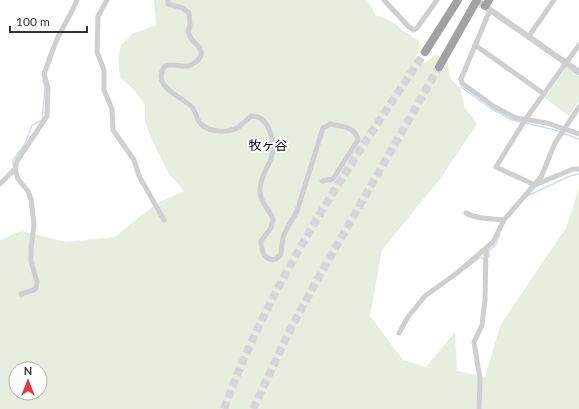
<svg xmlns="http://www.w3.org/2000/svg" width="579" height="409" viewBox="0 0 579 409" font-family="Lato,'Noto Sans JP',sans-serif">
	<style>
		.green { fill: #e7eee0; fill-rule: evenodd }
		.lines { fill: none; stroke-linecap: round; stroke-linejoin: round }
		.stream { stroke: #cedfec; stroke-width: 1.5 }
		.trunk-tunnel { stroke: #d6d6d6; stroke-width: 8; stroke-dasharray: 8 4; stroke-linecap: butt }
		.minor { stroke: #cfcfcf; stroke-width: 5 }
		.tertiary { stroke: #cfcfcf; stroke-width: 6 }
		.trunk { stroke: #a2a2a2; stroke-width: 8 }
		.labels { text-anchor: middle; stroke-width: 4; stroke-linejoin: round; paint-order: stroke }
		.quarter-label { font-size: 13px; fill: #000; stroke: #fff }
	</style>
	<rect width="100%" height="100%" fill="#fff"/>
	<g class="green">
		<path d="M154,0h213l9,15 15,6 14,11 13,8 2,6 -4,12 9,5 10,-8 9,2 4,7 2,14 10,10 5,20 12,16 -37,55 -58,71 -12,66 33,44 23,7 29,-35 2,39 28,6 16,-53 65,-96 13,-40v221h-579v-169l21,-9 45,11 49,-5 24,-20 22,-16 23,-10 -15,-17 -17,-34 -7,-19v-16l-11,-15 -14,-13 -2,-17 3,-15 11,-11 24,-9zM16,369h24v24h-24z"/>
		<polygon points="567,67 579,76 579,101 569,116 545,98"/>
	</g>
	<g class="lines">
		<g class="stream">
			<polyline points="47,59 58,33"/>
			<polyline points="461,87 490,108 512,120 555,130 579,139"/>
			<polyline points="13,166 13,160 25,144 32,125 42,120 45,88 43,80"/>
			<polyline points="527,196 570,176 579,174"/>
			<polyline points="489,257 489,251 496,244 500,234"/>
			<polyline points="465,269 481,257 484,259"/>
		</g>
		<g class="trunk-tunnel">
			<path d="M224,409c47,-130 125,-243 201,-357"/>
			<polyline points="253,409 290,330 317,280 439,67"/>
		</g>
		<g class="minor">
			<polyline points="107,0 98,16 97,52 104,70 104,90 112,109 113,130 134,160 139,176 164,220"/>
			<path d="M168,0v4l15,4 6,5 1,13 -2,5c1,3 2,6 4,9 2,3 7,5 8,9 2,4 1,8 -2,11 -12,12 -21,2 -33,6 -15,21 17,30 27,41 5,5 4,14 10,18 8,7 26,8 35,3 5,-3 10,-9 14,-12 9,0 13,4 17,11 15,31 -6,37 -8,62 -1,12 9,20 13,30l-2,9 -10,13c0,10 4,21 15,18l5,-5 2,-17 2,-5 12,-21 26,-83 7,-4c11,2 26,3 28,16l-25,39 -11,2"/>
			<polyline points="384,0 409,27 414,30 417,28 437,0"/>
			<polyline points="490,10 461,79 462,83 493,106 516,118 547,123 579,134"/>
			<polyline points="529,36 554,0"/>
			<polyline points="475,45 544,94"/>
			<polyline points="579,45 525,120 496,167 535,185 573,169 579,169"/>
			<polyline points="15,169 18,179 28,191 31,199 34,225 31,249 31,261 37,282 36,288 34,290 21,294"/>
			<polyline points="0,184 15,169 17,161 47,116 48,88 44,74 57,39 73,9 77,0"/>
			<path d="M466,213c10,6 26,6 38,7"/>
			<polyline points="399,333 408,317 425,296 457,273 493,242 504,220 541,177 555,143 579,107"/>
			<polyline points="479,409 480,379 474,342 482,325 483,316 485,300 486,250"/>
		</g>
		<polyline class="tertiary" points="476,0 579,72"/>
		<g class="trunk">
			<polyline points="485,6 489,0"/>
			<polyline points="425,52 458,0"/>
			<polyline points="439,67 477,0"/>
		</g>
	</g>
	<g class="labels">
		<g class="quarter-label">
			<text x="268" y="150">牧ヶ谷</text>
		</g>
	</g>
	<g transform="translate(28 381)"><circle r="19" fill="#ffffff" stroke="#adadad"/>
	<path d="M0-3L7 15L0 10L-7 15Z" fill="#e23b40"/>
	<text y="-6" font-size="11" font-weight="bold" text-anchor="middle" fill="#323232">N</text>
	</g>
	<path d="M10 26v6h77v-6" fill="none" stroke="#323232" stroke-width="2"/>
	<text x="16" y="26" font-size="12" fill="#323232" stroke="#ffffff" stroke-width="3" paint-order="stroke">100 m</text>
</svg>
